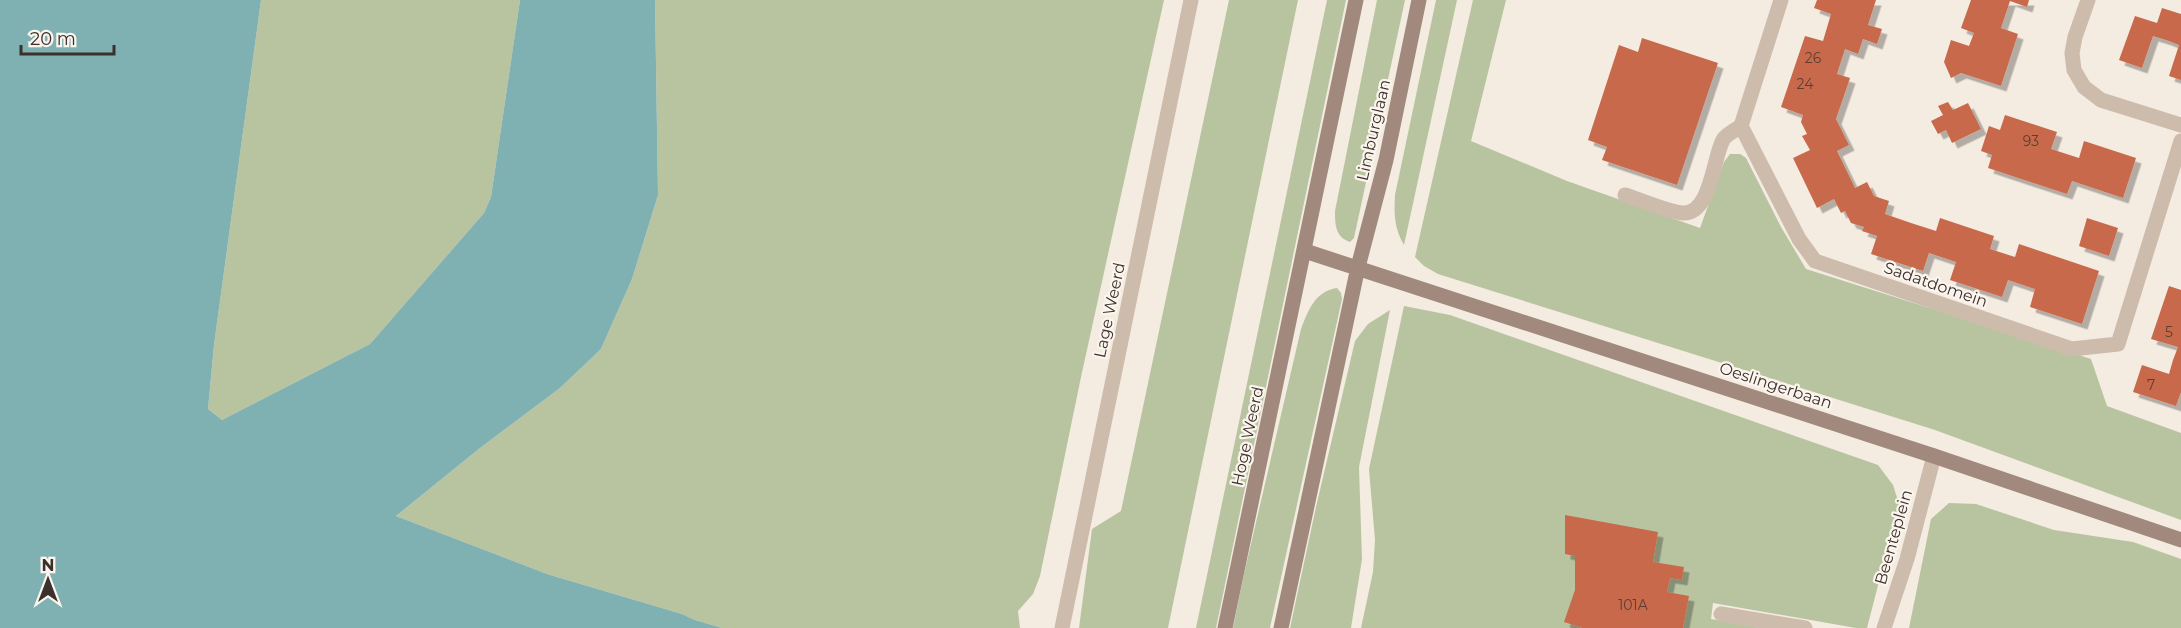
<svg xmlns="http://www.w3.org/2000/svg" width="2181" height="628" viewBox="0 0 2181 628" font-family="Montserrat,sans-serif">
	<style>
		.green { fill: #b8c4a0 }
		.water { fill: #7fb0b2 }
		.building { fill: #c8694b; filter: url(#shadow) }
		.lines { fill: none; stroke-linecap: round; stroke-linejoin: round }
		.service { stroke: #cdbbac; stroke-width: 15 }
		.minor { stroke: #cdbbac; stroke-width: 15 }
		.secondary { stroke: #a18a7d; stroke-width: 15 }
		.labels { text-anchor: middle; stroke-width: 4.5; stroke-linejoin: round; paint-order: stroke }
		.number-label { font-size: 14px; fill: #5e3e33 }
		.street-label { font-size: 16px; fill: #3b302b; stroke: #fbf5ee }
	</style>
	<defs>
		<filter id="shadow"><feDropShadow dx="5.5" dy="5.5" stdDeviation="0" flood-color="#0004"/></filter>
	</defs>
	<rect width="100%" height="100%" fill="#f4ebe1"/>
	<g class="green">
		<polygon points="261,0 520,0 491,197 484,213 370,344 222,420 208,409 214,345"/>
		<polygon points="655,0 1164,0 1081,377 1040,576 1033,594 1018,611 1020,628 722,628 695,620 682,614 547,574 396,516 480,448 560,388 601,349 632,279 658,195"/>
		<polygon points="1229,0 1298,0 1168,628 1079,628 1092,529 1121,511"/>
		<polygon points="1327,0 1346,0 1216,628 1196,628"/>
		<path d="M1377,0h28l-51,238 -4,4c-15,-5 -15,-18 -15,-31z"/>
		<path d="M1436,0h21l-53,245c-10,-17 -10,-31 -9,-50z"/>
		<polygon points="1473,0 1506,0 1471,141 1567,181 1700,228 1724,162 1730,154 1740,154 1746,158 1781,227 1806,269 2091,359 2107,406 2181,433 2181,520 1935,430 1438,274 1424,266 1415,257"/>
		<path d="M1337,288l4,5 1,6 -72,329h-37l11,-54 57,-245c7,-18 14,-38 36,-41z"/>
		<polygon points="1404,306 1450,315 1878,465 1893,485 1899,504 1867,628 1856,628 1713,603 1711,619 1761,628 1361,628 1373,572 1375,540 1369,469"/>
		<polygon points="1390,310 1359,467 1362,559 1351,628 1290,628 1316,507 1355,341 1368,324"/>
		<polygon points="1949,503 1976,504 2054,530 2133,542 2181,559 2181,628 1909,628 1931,519"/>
	</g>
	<polygon class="water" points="0,0 261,0 214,345 208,409 222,420 370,344 484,213 491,197 520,0 655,0 658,195 632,279 601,349 560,388 480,448 396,516 547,574 682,614 695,620 722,628 0,628"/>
	<g class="building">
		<polygon points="1817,0 1876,0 1868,25 1882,29 1877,44 1863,39 1858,54 1845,49 1837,74 1850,78 1836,119 1849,145 1837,151 1855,188 1867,182 1874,196 1889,201 1885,214 1911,223 1936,231 1940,218 1994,236 1990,249 2015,257 2019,244 2099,271 2082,324 2030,307 2035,289 2008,280 2002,297 1950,280 1956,262 1929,253 1923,271 1871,254 1877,236 1862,231 1864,227 1851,223 1845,211 1841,213 1834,199 1817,208 1793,158 1810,150 1802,136 1807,134 1801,122 1803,115 1781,107 1805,36 1823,41 1831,14 1814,8"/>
		<polygon points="1971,0 2029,0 2027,7 2010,1 2001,28 2018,34 2001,86 1961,73 1951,78 1944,62 1951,40 1969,46 1974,33 1961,28"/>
		<polygon points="2162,8 2181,14 2181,80 2169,76 2179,45 2166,40 2153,36 2142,68 2119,60 2135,16 2157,23"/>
		<polygon points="1642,38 1718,63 1677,185 1602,160 1607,147 1588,140 1619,45 1638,52"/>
		<polygon points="1948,102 1953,110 1968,103 1981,129 1952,143 1946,130 1938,134 1931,121 1943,115 1938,106"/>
		<polygon points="2005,115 2057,132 2051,149 2079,158 2084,141 2136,158 2123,198 2072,181 2067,194 1988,168 1992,155 1981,151 1989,126 2000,130"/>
		<polygon points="2087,218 2118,228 2109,256 2079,246"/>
		<polygon points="2169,286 2181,290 2181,392 2176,406 2133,392 2142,365 2169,374 2173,360 2178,347 2151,339"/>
		<polygon points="1565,515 1658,532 1653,562 1684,567 1682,580 1670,578 1667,592 1689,596 1683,628 1583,628 1564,622 1575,590 1575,556 1565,554"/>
	</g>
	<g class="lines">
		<g class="service">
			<polyline points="1721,614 1805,628"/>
			<polyline points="1884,628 1907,559 1934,456"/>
		</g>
		<g class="minor">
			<polyline points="1781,0 1741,126 1799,239 1815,261 2072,349 2118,344 2181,141"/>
			<polyline points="2088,0 2075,37 2072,53 2074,70 2084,87 2101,100 2181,125"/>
			<path d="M1625,195c13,4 46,18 58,18 28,1 30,-55 40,-73 3,-6 13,-10 18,-14"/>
			<polyline points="1062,628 1191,0"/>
		</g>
		<g class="secondary">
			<polyline points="1305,251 1934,456 2181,540"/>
			<polyline points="1225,628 1356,0"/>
			<polyline points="1281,628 1358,267 1386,160 1419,0"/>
		</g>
	</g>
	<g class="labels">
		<g class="number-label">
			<text x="1813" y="63">26</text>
			<text x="1805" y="89">24</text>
			<text x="2031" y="146">93</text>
			<text x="2169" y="337">5</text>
			<text x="2151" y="390">7</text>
			<text x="1633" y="610">101A</text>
		</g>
		<g class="street-label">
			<text transform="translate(1373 130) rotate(-77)" y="6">Limburglaan</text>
			<text transform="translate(1936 284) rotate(19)" y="6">Sadatdomein</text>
			<text transform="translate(1109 310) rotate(-78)" y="6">Lage Weerd</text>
			<text transform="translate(1776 385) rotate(18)" y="6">Oeslingerbaan</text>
			<text transform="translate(1247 436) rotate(-78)" y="6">Hoge Weerd</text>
			<text transform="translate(1893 537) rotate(-74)" y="6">Beenteplein</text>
		</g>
	</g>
	<g transform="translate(48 580)" stroke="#fbf5ee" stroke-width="4.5" paint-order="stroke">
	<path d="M0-4.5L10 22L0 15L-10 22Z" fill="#3b302b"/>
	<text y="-9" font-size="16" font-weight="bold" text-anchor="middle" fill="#3b302b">N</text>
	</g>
	<path d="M21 45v9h93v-9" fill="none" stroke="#3b302b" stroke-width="3"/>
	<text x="30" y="45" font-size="18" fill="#3b302b" stroke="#fbf5ee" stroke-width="4.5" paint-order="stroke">20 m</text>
</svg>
